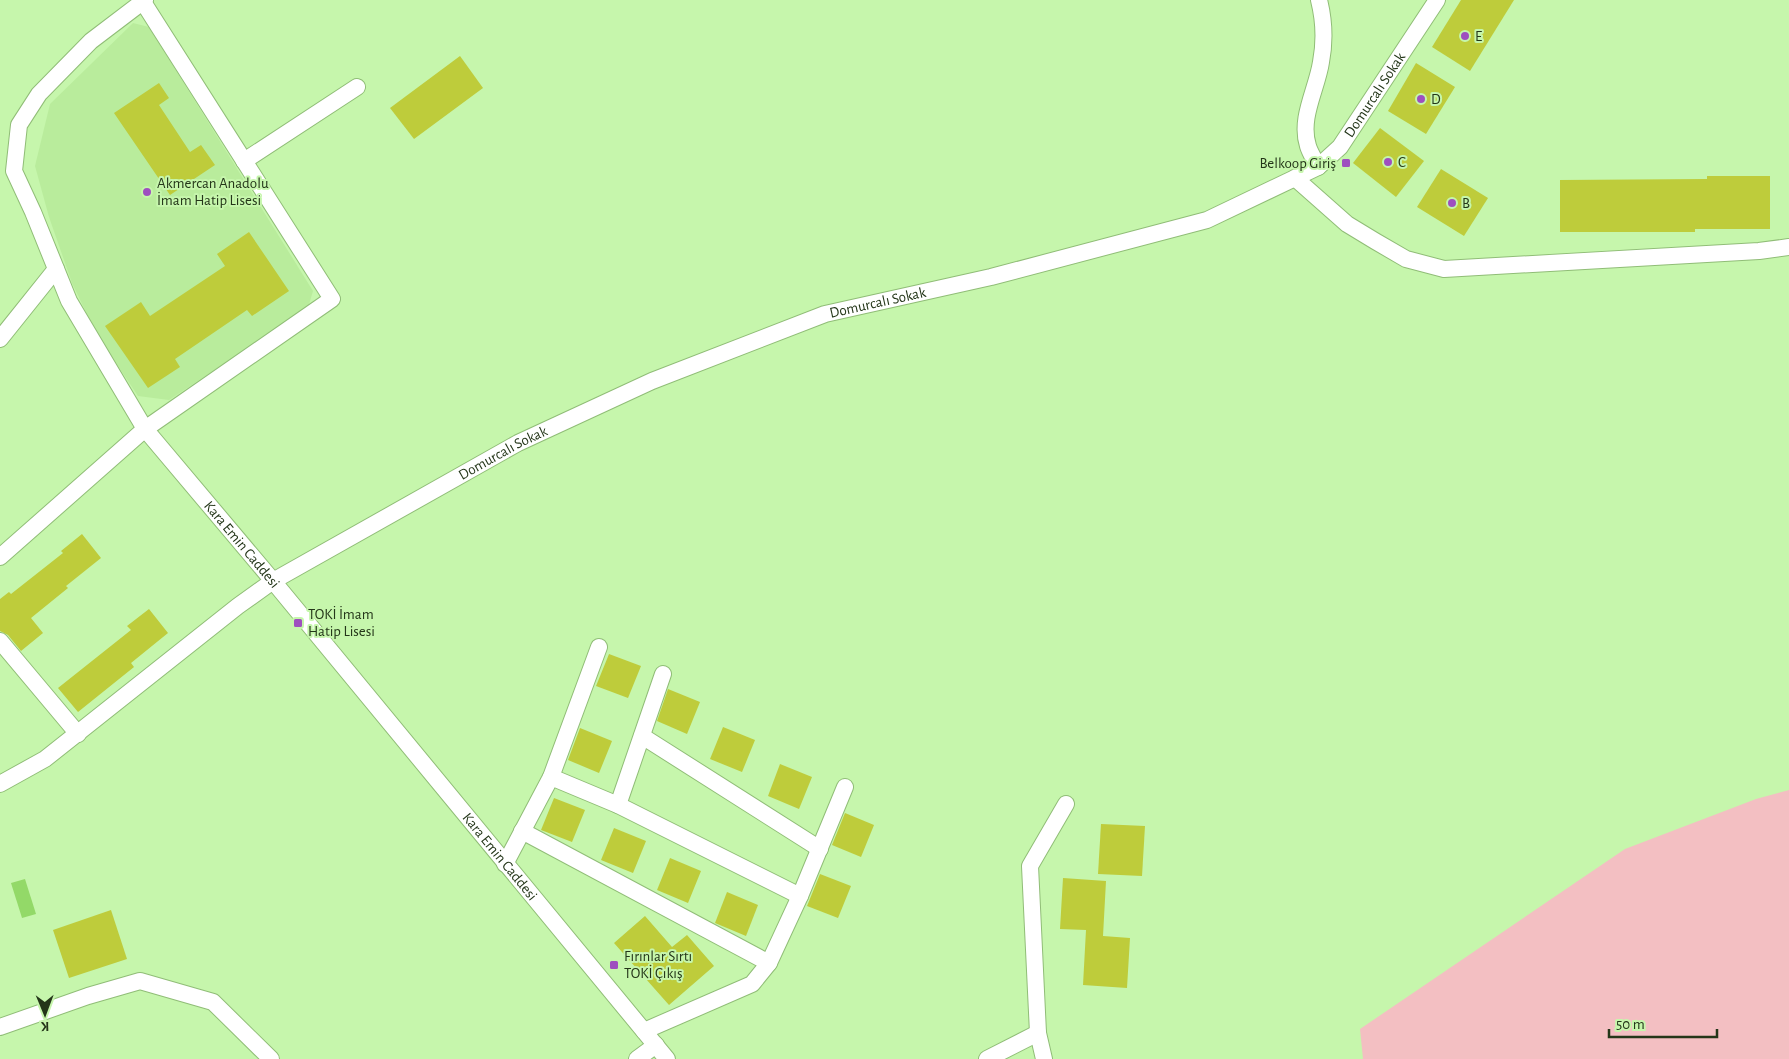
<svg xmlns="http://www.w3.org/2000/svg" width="1789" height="1059" viewBox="0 0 1789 1059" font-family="'Alegreya Sans',sans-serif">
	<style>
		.built { fill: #b9ec9c }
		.green { fill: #f3bfc2 }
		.water { fill: #93d968 }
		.building { fill: #becc3b }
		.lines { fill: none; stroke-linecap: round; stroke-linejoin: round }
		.minor-casing { stroke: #90bd77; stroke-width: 18 }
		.minor { stroke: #fff; stroke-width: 16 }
		.poi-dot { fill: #9e4fbf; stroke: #c6f6ac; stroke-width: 2 }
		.labels { text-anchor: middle; stroke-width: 4; stroke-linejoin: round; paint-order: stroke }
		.poi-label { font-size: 15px; fill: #243619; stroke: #c6f6ac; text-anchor: start }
		.street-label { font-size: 15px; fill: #243619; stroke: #c6f6ac }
	</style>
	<rect width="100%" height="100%" fill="#c6f6ac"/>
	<polygon class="built" points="133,23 149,27 313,291 308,308 169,400 138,396 96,333 72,283 49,217 35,166 50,104"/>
	<polygon class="green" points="1789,790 1789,1059 1363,1059 1360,1029 1625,849 1756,799"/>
	<polygon class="water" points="25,879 36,914 22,918 11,883"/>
	<g class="building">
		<polygon points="1461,0 1514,0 1470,71 1432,47"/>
		<polygon points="460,56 483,88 414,139 390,108"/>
		<polygon points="1416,63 1455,87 1426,134 1388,111"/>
		<polygon points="159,83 169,98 159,105 190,152 201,145 215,165 170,195 114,113"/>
		<polygon points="1380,128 1424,161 1396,197 1353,163"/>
		<polygon points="1441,169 1488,198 1464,236 1417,207"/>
		<polygon points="1707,176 1770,176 1770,229 1695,229 1695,232 1560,232 1560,180 1707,179"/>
		<polygon points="249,232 289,291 252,316 247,310 175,359 180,367 148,388 105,326 141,302 150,316 225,266 217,254"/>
		<polygon points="82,534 101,558 66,586 68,588 31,618 43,633 21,651 8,635 0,631 0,599 9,592 11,594 63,553 61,551"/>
		<polygon points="149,609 168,633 131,663 134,667 78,712 58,688 131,630 127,626"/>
		<polygon points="609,654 641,666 628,698 596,686"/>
		<polygon points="668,689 700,702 687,734 657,721"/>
		<polygon points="723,727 755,740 742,772 710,759"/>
		<polygon points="580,728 612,741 599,773 568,760"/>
		<polygon points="780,764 812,777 799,809 768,796"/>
		<polygon points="554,798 585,810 572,842 541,830"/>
		<polygon points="845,813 874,825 861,857 832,845"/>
		<polygon points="1101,824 1145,826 1142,876 1098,874"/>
		<polygon points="614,828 646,841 633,873 601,860"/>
		<polygon points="670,858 701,871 688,903 657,890"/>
		<polygon points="820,874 851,886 838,918 807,906"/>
		<polygon points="1063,878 1106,881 1103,936 1130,938 1127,988 1083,985 1086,930 1060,929"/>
		<polygon points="727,892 758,905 746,936 715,923"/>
		<polygon points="111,910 127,959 69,978 53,930"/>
		<polygon points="645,916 672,947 687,935 714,966 669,1005 614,943"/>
	</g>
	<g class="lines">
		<defs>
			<g id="minor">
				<path id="s1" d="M145,0l-54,41 -52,53 -20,31 -5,46 19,41 36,89 76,128 128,152 394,478"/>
				<polyline points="244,161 357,87"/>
				<path d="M1318,167c-3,-7 -8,-14 -10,-21 -9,-28 9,-57 13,-84 4,-21 3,-42 -2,-62"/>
				<polyline points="1295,178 1347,224 1375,241 1406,259 1444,269 1759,251 1789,247"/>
				<polyline points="0,339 56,269"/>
				<polyline points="0,557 145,429 332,299 143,2"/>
				<polyline points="0,641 78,734"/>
				<polyline points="642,736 820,849"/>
				<polyline points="551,777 618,805 800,896"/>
				<path id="s2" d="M0,784l45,-25 193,-153 35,-25 245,-138 134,-62 173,-67 166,-37 216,-57 111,-53 22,-20 97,-147"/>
				<polyline points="618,805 663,674"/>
				<polyline points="522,831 769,963"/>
				<polyline points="505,864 551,777 599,647"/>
				<polyline points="0,1027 88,996 140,981 213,1002 271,1059"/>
				<polyline points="644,1031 752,984 769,963 800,896 845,787"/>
				<polyline points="637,1059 656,1045"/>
				<polyline points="987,1059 1038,1033"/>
				<polyline points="1044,1059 1038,1033 1030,866 1066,804"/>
			</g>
		</defs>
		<use href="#minor" class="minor-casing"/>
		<use href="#minor" class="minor"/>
	</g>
	<g class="poi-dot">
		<circle cx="1465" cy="36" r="5"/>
		<circle cx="1421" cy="99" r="5"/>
		<circle cx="1388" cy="162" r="5"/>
		<rect x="1341" y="158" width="10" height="10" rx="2.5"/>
		<circle cx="147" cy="192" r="5"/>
		<circle cx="1452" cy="203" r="5"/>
		<rect x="293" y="618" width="10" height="10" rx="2.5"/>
		<rect x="609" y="960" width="10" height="10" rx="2.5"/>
	</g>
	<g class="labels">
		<g class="poi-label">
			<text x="1475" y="41">E</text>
			<text x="1431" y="104">D</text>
			<text x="1398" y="167">C</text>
			<text x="1336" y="168" text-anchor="end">Belkoop Giriş</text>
			<text x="157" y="188">Akmercan Anadolu<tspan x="157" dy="17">İmam Hatip Lisesi</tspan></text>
			<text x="1462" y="208">B</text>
			<text x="308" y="619">TOKİ İmam<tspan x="308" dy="17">Hatip Lisesi</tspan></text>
			<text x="624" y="961">Fırınlar Sırtı<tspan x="624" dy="17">TOKİ Çıkış</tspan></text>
		</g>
		<g class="street-label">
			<text dy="5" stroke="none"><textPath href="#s2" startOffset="1564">Domurcalı Sokak</textPath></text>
			<text dy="5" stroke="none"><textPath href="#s2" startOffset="1009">Domurcalı Sokak</textPath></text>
			<text dy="5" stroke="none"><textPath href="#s2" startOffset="604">Domurcalı Sokak</textPath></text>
			<text dy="5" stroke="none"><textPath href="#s1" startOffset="666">Kara Emin Caddesi</textPath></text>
			<text dy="5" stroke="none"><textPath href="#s1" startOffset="1071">Kara Emin Caddesi</textPath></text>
		</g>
	</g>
	<g transform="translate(45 1014) rotate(179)" stroke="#c6f6ac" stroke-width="4" paint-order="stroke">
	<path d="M0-4L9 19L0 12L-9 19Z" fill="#243619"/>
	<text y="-8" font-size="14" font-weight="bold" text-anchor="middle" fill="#243619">K</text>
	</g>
	<path d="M1609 1029v8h108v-8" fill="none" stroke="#243619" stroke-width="2.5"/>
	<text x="1616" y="1029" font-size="15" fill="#243619" stroke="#c6f6ac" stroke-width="4" paint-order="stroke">50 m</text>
</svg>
